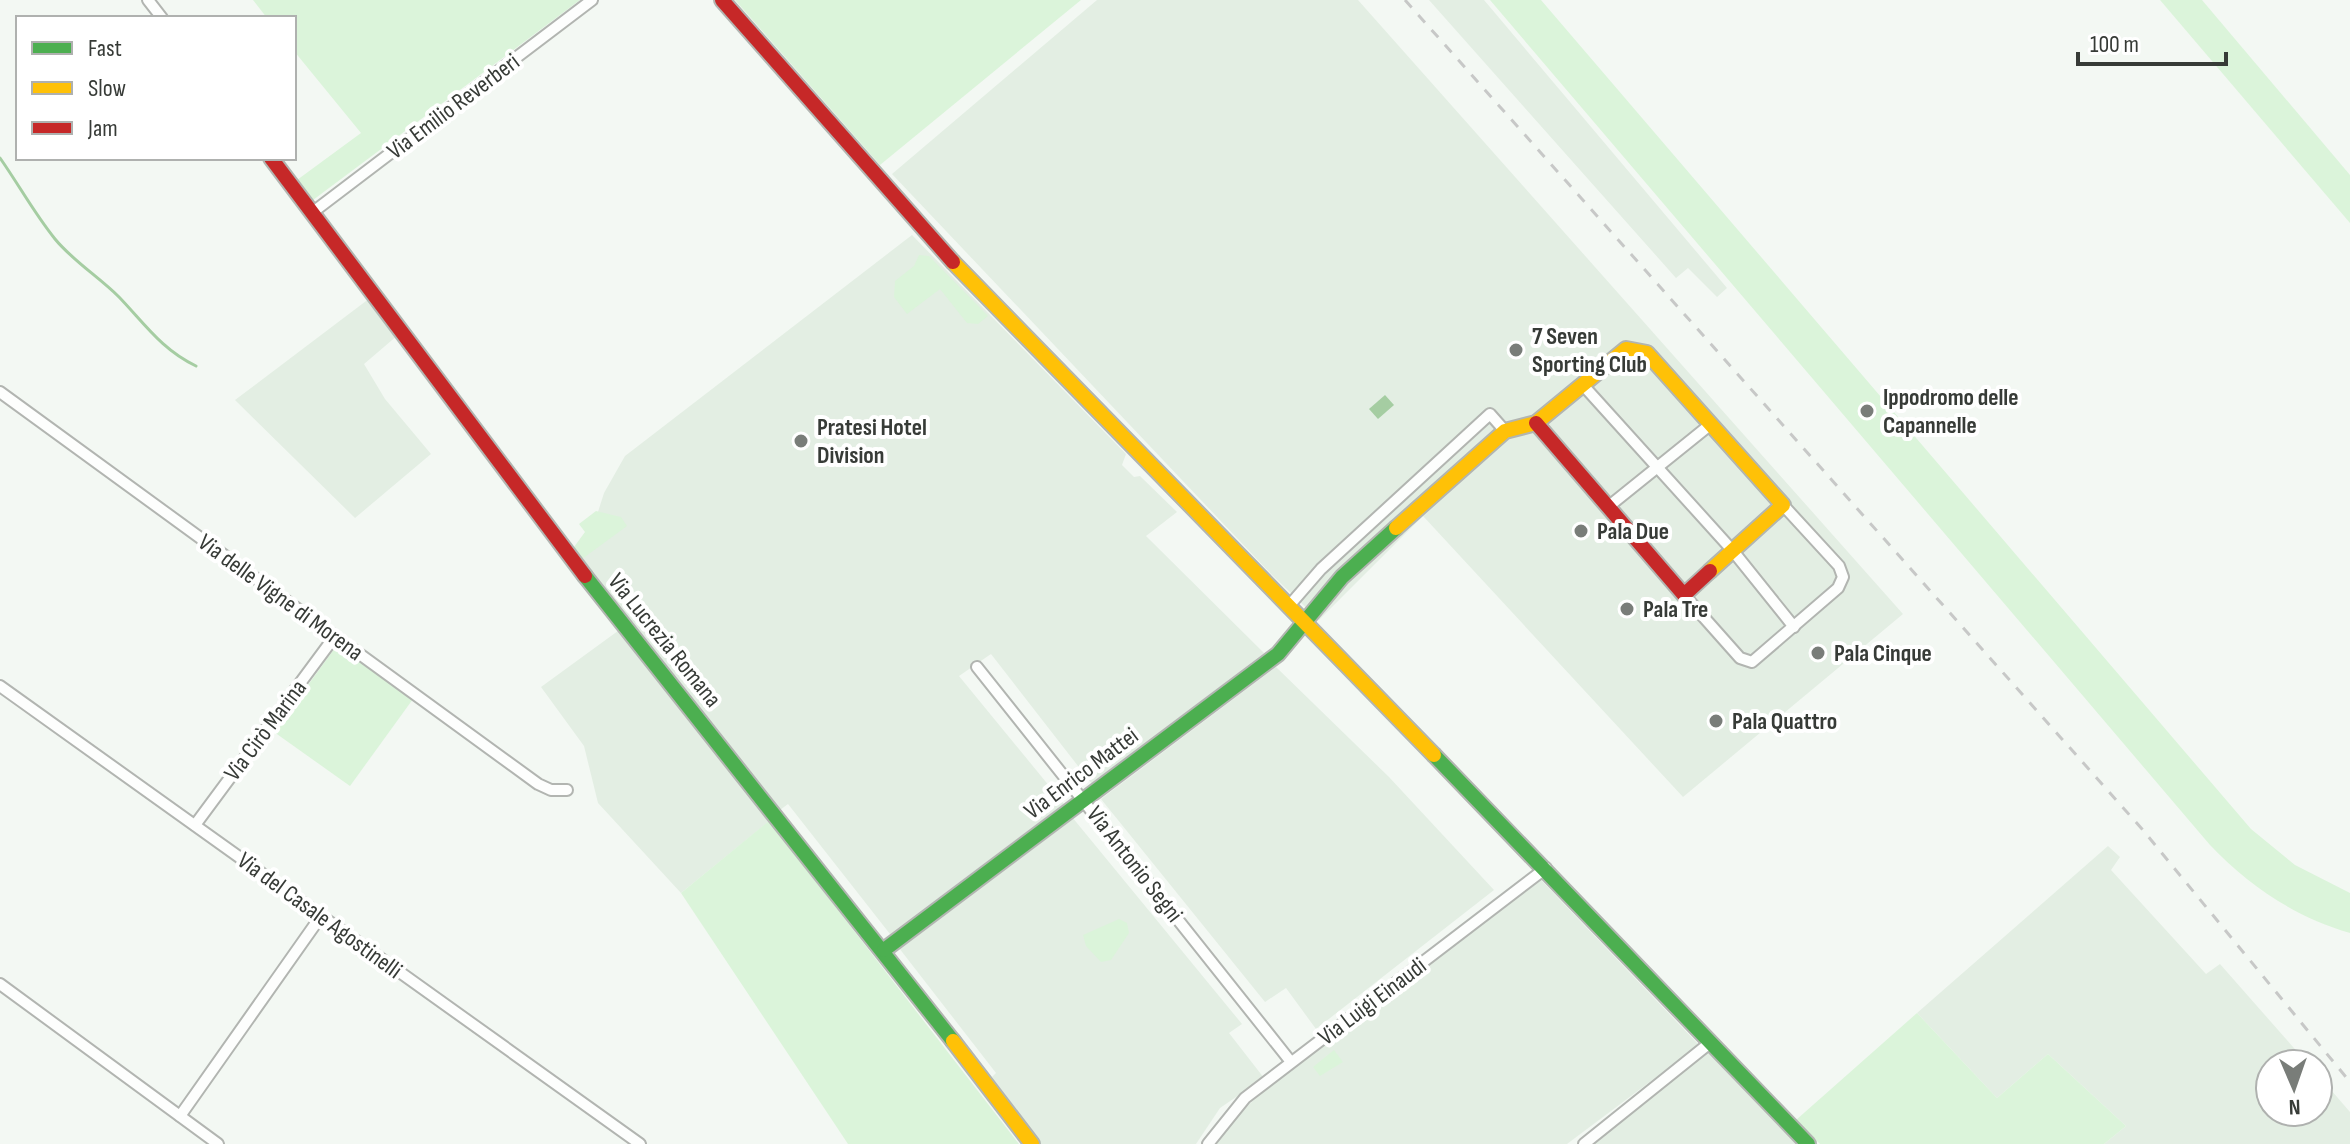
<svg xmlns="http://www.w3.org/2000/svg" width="2350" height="1144" viewBox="0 0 2350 1144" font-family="'Sofia Sans Condensed',sans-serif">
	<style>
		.built { fill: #e3eee3 }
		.green { fill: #dbf4da }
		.water { fill: #a5cda2 }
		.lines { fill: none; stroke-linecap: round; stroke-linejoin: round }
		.stream { stroke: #a5cda2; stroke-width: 3 }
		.street-casing { stroke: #b2b5b1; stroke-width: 14 }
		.fast-casing { stroke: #b2b5b1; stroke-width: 18 }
		.slow-casing { stroke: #b2b5b1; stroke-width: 18 }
		.jam-casing { stroke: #b2b5b1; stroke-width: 18 }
		.street { stroke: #fdfefd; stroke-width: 10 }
		.fast { stroke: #4caf50; stroke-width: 14 }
		.slow { stroke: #ffc107; stroke-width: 14 }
		.jam { stroke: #c62828; stroke-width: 14 }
		.rail { stroke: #c7c8c7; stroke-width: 3; stroke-dasharray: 10 10; stroke-linecap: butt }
		.poi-dot { fill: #797d79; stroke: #fff; stroke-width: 3 }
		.labels { text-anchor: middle; stroke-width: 8; stroke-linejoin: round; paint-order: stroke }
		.street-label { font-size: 24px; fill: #373b37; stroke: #fff }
		.poi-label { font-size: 24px; font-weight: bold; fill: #373b37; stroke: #fff; text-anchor: start }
	</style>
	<rect width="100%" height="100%" fill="#f3f8f3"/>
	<g class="built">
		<polygon points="1097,0 1358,0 1903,614 1683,797 1423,516 1319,620 1271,574 892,174"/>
		<polygon points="1429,0 1484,0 1727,288 1717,297 1688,268 1676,278"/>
		<polygon points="912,235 1126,454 1122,465 1134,477 1140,476 1177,512 1146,536 1264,653 1092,784 991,654 959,676 1064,804 890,934 788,804 780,810 725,745 583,559 604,493 625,456"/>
		<polygon points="370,298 398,335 364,364 385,399 431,454 355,518 235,400"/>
		<polygon points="622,628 772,819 681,893 598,803 584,746 541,687"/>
		<polygon points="1276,667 1389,777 1494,890 1316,1029 1286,988 1265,1002 1101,799"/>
		<polygon points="1072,817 1242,1024 1229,1033 1264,1078 1220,1108 1196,1144 1034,1144 1039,1140 992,1077 996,1073 899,948"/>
		<polygon points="2108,846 2120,857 2111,870 2206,974 2220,964 2308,1064 2270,1064 2270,1112 2318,1112 2318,1075 2350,1112 2350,1144 2104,1144 2126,1126 2048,1054 1997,1098 1917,1013"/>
		<polygon points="1541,880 1699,1045 1567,1144 1216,1144 1232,1121 1261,1093"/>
		<polygon points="1711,1048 1802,1144 1587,1144 1695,1061"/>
	</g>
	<g class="green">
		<polygon points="253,0 580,0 313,200 297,180 361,133 294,51 294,18 267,18"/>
		<polygon points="735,0 1081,0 880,165"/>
		<path d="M1490,0h51l710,829 44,36 55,28v40c-55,-16 -101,-47 -140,-88z"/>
		<polygon points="2160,0 2202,0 2350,175 2350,223"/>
		<polygon points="919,255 929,256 988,316 978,324 967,323 940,289 907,314 894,297 895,281 914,266"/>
		<polygon points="596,511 621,517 627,526 582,559 574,547 585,532 579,524"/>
		<polygon points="337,645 413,699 350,786 274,732"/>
		<polygon points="769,821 1019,1144 848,1144 681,893"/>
		<polygon points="1119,919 1127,923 1129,933 1111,960 1101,962 1086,946 1083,935"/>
		<polygon points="1917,1013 1997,1098 2048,1054 2126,1126 2104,1144 1820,1144 1796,1120"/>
		<polygon points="1334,1050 1343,1062 1320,1076 1313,1067"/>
	</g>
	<polygon class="water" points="1385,395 1394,405 1378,419 1369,409"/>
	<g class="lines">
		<path class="stream" d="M0,158c19,27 34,55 55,81 18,22 44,38 64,58 25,26 43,53 77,69"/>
		<defs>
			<g id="street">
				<polyline points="148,0 162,18"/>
				<polyline points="313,212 592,0"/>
				<polyline points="1582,384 1733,551 1794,627"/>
				<polyline points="0,392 538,784 551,790 567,790"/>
				<polyline points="1608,507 1711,424"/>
				<polyline points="1684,595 1740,658 1752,662 1838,588 1843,577 1839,566 1783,505"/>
				<polyline points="1288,607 1321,569 1490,414 1505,431"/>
				<polyline points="977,667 1291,1062"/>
				<polyline points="0,686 640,1144"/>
				<polyline points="195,825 335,636"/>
				<polyline points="0,984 218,1144"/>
				<polyline points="180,1116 321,916"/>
				<polyline points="1208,1144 1245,1098 1546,868"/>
				<polyline points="1584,1144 1711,1042"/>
			</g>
			<g id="fast">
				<polyline points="585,576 953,1041"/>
				<polyline points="1434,755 1808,1144"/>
				<polyline points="884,950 1278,654 1342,577 1396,528"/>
			</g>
			<g id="slow">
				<polyline points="953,262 1434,755"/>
				<polyline points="1396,528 1505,431 1536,423 1626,349 1647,353 1783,505 1710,571"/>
				<polyline points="953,1041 1032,1144"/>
			</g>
			<g id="jam">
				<polyline points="722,0 953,262"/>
				<polyline points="271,158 585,576"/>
				<polyline points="1536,423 1684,595 1710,571"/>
			</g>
		</defs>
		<use href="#street" class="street-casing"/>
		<use href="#fast" class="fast-casing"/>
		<use href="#slow" class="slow-casing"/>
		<use href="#jam" class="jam-casing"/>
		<use href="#street" class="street"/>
		<use href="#fast" class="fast"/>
		<use href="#slow" class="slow"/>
		<use href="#jam" class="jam"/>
		<polyline class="rail" points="1405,0 2142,829 2350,1082"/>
	</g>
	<g class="poi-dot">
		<circle cx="1516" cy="350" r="8"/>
		<circle cx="1867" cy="411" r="8"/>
		<circle cx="801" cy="441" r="8"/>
		<circle cx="1581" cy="531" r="8"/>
		<circle cx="1627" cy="609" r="8"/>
		<circle cx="1818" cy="653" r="8"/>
		<circle cx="1716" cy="721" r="8"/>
	</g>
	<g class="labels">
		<g class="street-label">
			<text transform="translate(453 106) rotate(-37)" y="8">Via Emilio Reverberi</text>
			<text transform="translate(281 597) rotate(36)" y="8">Via delle Vigne di Morena</text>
			<text transform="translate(665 640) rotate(51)" y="8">Via Lucrezia Romana</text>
			<text transform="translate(265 730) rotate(-53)" y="8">Via Cirò Marina</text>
			<text transform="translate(1081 773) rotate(-37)" y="8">Via Enrico Mattei</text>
			<text transform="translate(1135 864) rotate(52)" y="8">Via Antonio Segni</text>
			<text transform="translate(320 915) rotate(36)" y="8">Via del Casale Agostinelli</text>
			<text transform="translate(1372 1001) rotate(-37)" y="8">Via Luigi Einaudi</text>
		</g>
		<g class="poi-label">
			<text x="1532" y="344">7 Seven<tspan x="1532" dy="28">Sporting Club</tspan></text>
			<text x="1883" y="405">Ippodromo delle<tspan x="1883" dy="28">Capannelle</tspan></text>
			<text x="817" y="435">Pratesi Hotel<tspan x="817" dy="28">Division</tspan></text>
			<text x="1597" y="539">Pala Due</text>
			<text x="1643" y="617">Pala Tre</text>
			<text x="1834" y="661">Pala Cinque</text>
			<text x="1732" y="729">Pala Quattro</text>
		</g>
	</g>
	<rect x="16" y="16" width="280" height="144" fill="#ffffff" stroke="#afb1af" stroke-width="2"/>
	<rect x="32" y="42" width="40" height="12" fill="#4caf50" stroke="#afb1af" stroke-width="2"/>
	<text x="88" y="56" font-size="24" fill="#373b37">Fast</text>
	<rect x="32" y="82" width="40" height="12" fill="#ffc107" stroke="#afb1af" stroke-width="2"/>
	<text x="88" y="96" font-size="24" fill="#373b37">Slow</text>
	<rect x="32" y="122" width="40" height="12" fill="#c62828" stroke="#afb1af" stroke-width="2"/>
	<text x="88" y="136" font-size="24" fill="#373b37">Jam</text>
	<g transform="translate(2294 1088) rotate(178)"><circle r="38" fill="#ffffff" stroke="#afb1af" stroke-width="2"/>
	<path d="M0-6L14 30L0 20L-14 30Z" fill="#797d79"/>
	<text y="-12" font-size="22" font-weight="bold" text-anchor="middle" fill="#373b37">N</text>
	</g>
	<path d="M2078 52v12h148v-12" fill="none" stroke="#373b37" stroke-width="4"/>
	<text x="2090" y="52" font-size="24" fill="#373b37" stroke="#ffffff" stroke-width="6" paint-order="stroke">100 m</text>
</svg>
